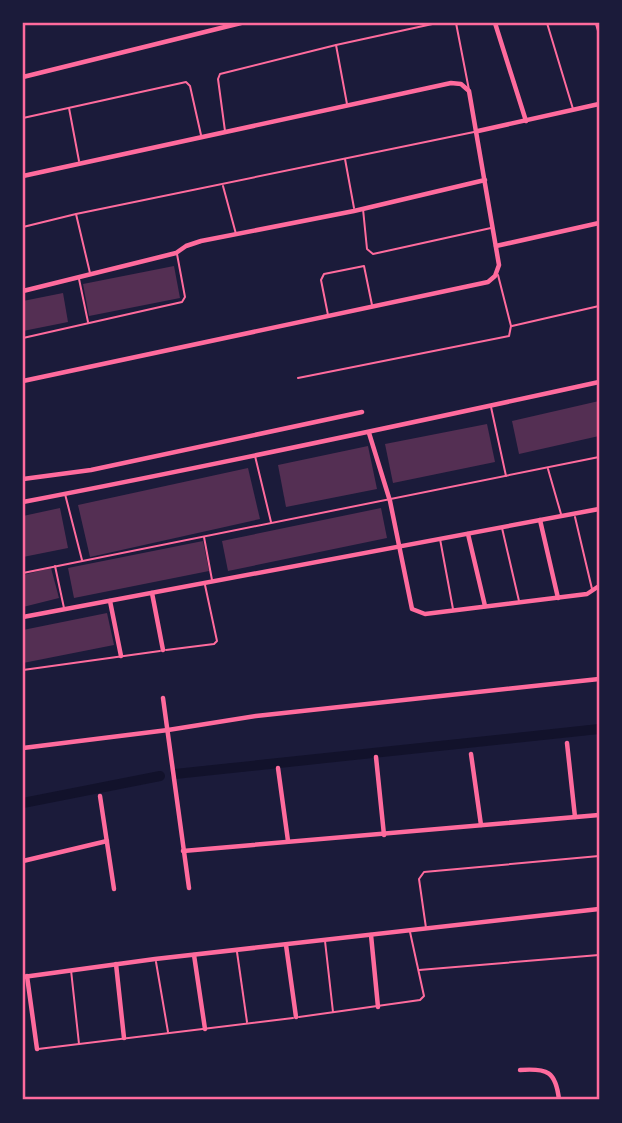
<svg xmlns="http://www.w3.org/2000/svg" width="622" height="1123" viewBox="0 0 622 1123" font-family="Overpass,sans-serif">
	<style>
		.lines { fill: none; stroke-linecap: round; stroke-linejoin: round }
		.canal { stroke: #12122b; stroke-width: 10 }
		.building { fill: #542f53 }
		.service { stroke: #ff6b9d; stroke-width: 2 }
		.minor { stroke: #ff6b9d; stroke-width: 4.5 }
		.neatline { fill: none; stroke: #ff6b9d; stroke-width: 2.5 }
	</style>
	<rect width="100%" height="100%" fill="#1b1b3a"/>
	<g class="lines">
		<g class="canal">
			<polyline points="175,774 599,729"/>
			<polyline points="23,803 160,776"/>
		</g>
	</g>
	<g class="building">
		<polygon points="174,266 180,298 89,316 83,284"/>
		<polygon points="63,293 68,322 23,331 23,301"/>
		<polygon points="599,401 599,436 519,454 512,421"/>
		<polygon points="487,424 495,462 393,483 385,444"/>
		<polygon points="368,446 377,489 286,507 278,465"/>
		<polygon points="248,468 260,519 90,557 78,505"/>
		<polygon points="60,508 68,548 23,557 23,516"/>
		<polygon points="381,508 387,538 228,571 222,541"/>
		<polygon points="203,541 209,571 74,598 68,568"/>
		<polygon points="51,568 59,598 23,607 23,575"/>
		<polygon points="107,613 114,645 23,663 23,630"/>
	</g>
	<g class="lines">
		<g class="service">
			<polyline points="456,23 469,90"/>
			<polyline points="547,23 573,109"/>
			<polyline points="336,45 347,104"/>
			<polyline points="69,108 79,161"/>
			<polyline points="23,118 186,82 190,86 201,135"/>
			<polyline points="225,131 218,79 220,74 336,45 437,23"/>
			<polyline points="345,159 354,208"/>
			<polyline points="223,186 236,234"/>
			<polyline points="363,209 367,249 373,254 491,228"/>
			<polyline points="76,214 90,273"/>
			<polyline points="23,227 76,214 474,132"/>
			<polyline points="79,279 88,322"/>
			<polyline points="328,315 321,280 324,274 364,266 372,305"/>
			<polyline points="512,326 599,306"/>
			<polyline points="23,338 182,302 185,297 177,254"/>
			<polyline points="298,378 509,336 511,326 498,275"/>
			<polyline points="491,407 506,476"/>
			<polyline points="255,456 271,522"/>
			<polyline points="548,469 561,514"/>
			<polyline points="65,494 82,560"/>
			<polyline points="575,517 592,589"/>
			<polyline points="502,528 519,601"/>
			<polyline points="204,537 212,580"/>
			<polyline points="440,539 453,609"/>
			<polyline points="55,566 64,608"/>
			<polyline points="23,573 599,457"/>
			<polyline points="166,650 214,644 217,641 205,585"/>
			<polyline points="23,670 160,651"/>
			<polyline points="426,928 419,879 424,872 599,856"/>
			<polyline points="325,941 333,1012"/>
			<polyline points="237,952 247,1022"/>
			<polyline points="156,962 168,1032"/>
			<polyline points="71,970 79,1044"/>
			<polyline points="419,970 599,955"/>
			<polyline points="299,1017 420,1000 424,996 410,932"/>
			<polyline points="38,1049 293,1018"/>
		</g>
		<g class="minor">
			<polyline points="495,23 526,121"/>
			<polyline points="597,23 599,30"/>
			<polyline points="23,77 241,23"/>
			<polyline points="478,131 599,104"/>
			<polyline points="23,176 451,83 461,84 469,91 499,265 495,276 488,282 23,381"/>
			<polyline points="496,246 599,223"/>
			<polyline points="23,291 176,253 186,246 201,241 354,211 485,180"/>
			<polyline points="369,433 390,501 412,609 425,614 587,594 599,586"/>
			<polyline points="23,479 91,470 362,412"/>
			<path d="M23,502c192,-37 384,-78 576,-120"/>
			<polyline points="540,520 558,598"/>
			<polyline points="468,534 485,606"/>
			<polyline points="152,593 163,650"/>
			<polyline points="110,601 121,656"/>
			<polyline points="23,617 599,509"/>
			<polyline points="163,698 189,888"/>
			<polyline points="567,743 575,817"/>
			<polyline points="23,748 168,730 256,716 599,679"/>
			<polyline points="471,754 481,825"/>
			<polyline points="376,757 384,835"/>
			<polyline points="278,768 288,841"/>
			<polyline points="100,796 114,889"/>
			<polyline points="183,851 599,815"/>
			<polyline points="23,861 107,841"/>
			<polyline points="371,935 378,1007"/>
			<polyline points="286,945 296,1017"/>
			<polyline points="194,955 205,1029"/>
			<polyline points="116,964 124,1038"/>
			<polyline points="27,976 37,1049"/>
			<polyline points="23,977 155,959 599,909"/>
			<path d="M520,1070c27,-2 36,1 39,30"/>
			<polyline points="319,1100 320,1100"/>
		</g>
	</g>
	<rect width="622" height="1123" fill="none" stroke="#1b1b3a" stroke-width="49"/>
	<rect x="24" y="24" width="574" height="1074" class="neatline"/>
</svg>
